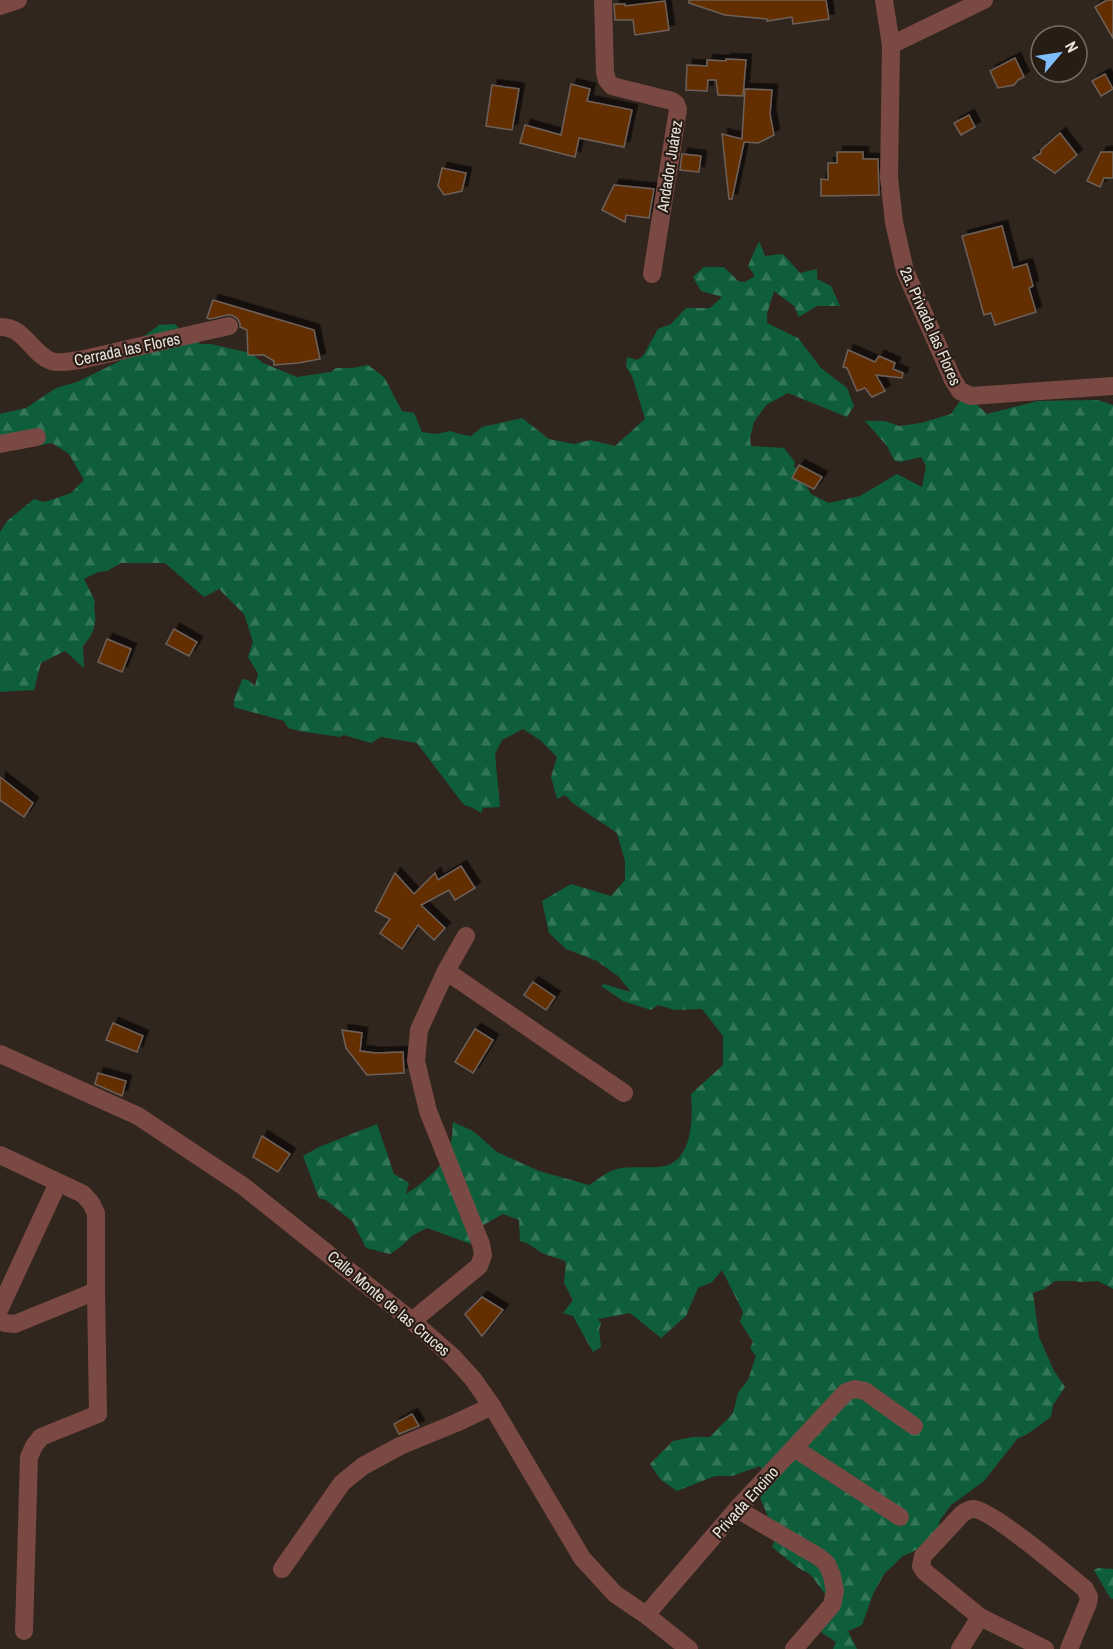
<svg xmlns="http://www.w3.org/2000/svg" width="1113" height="1649" viewBox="0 0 1113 1649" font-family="'Archivo Narrow',sans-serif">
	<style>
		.forest { fill: url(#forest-firs) }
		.building { fill: #632d00; stroke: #6e6159; stroke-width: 1.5; filter: url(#shadow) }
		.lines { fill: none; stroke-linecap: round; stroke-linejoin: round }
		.minor { stroke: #7b4943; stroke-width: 18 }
		.tertiary { stroke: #7b4943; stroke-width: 18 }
		.labels { text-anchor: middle; stroke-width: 4.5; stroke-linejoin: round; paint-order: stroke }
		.street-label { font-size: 16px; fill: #ebe4de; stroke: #271d15 }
	</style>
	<defs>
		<pattern id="forest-firs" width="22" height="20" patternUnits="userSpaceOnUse" patternTransform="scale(1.5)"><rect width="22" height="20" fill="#0f5e3b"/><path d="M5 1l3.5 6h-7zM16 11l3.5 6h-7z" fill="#327557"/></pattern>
		<filter id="shadow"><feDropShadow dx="5.5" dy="-5.5" stdDeviation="0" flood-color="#0009"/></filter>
	</defs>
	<rect width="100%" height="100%" fill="#31261e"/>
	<g class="forest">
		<path d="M759,241l6,15 18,-2 17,19 17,-4v10l14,7 9,20h-23l-18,11 -5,-11 -20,-15 -7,23v9l31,15 23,30 26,20 7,18 -7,11 -59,-24 -22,12 -12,17 -4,16 1,8 33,2 11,14 -1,4 17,28 18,9 31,-7 37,-22 25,13 4,-21 -5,-9 -21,5 -6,-2 -7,-14 -22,-25h20l14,5 22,-3 30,-9 9,-13h13l14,13 51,-13 60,-1 15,5v884l-15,-8 -18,1 -6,-1h-19l-11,8 -11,4 6,44 15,34 11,16 -12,18 -2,12 -25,18 -8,3 -34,43 -33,24 -11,15 -4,21 -33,15 -19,18 -11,20 -11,31 -14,6 9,18h-24l3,-7 -14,-9 1,-20 5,-15 -17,-23 -14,-8 -25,-20 4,-10 -18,-45 6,-19 -4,-7 -28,10h-17l-38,15 -16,-11 -11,-16 23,-23 19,-4h18l23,-24 5,-20 10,-13 8,-24 -6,-8 3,-6 -13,-20 3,-10 -21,-42 -10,12 -14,6 -12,28 -25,22 -31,-25 -32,6 3,5 -2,5 2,18 -8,5 -20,-36 -10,-3 10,-13 -9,-17 2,-21c-8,-5 -16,-5 -24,-9 -8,-5 -13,-10 -22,-12l-1,-21 -16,-6 -25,14 -7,16 -44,-16 -14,7 -14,13 -9,6 -24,-6 -13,-26 -27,-22 -7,-2 -16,-42 16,-9 58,-23 17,50 15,9 -3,11c20,-13 40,-28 45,-53 2,-6 1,-13 2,-19l20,9 24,21 42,19 50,14c8,-5 19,-14 28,-16 12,-3 30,-1 42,-2 34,-3 34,-48 32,-73l32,-29v-29l-21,-27 -27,1 -17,-5 -7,5 -28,-9 -22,-15 3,-2 27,8 -13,-16 -21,-15 -31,-12 -17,-16 -7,-32 29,-17 40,12 14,-16v-19l-8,-28 -43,-29 -9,-9 -8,4 -6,-22 6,-20 -17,-17 -17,-11 -21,11 -7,14 5,53 -17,1 -2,5 -8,-5 -9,-3 -47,-62 -36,-6 -10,6 -27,-8 -4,2 -41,-6 -11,-3 -4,-7 -50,-14c-1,-12 5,-16 8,-28l6,1 7,6 3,-12 -10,-17 5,-15 -9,-28 -25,-25 -15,8 -39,-34h-44l-14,8 -9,1 -14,7 11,22c-2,8 1,14 0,21 -1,10 -6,17 -12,24l1,22 -19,-17 -24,12 -7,27 -34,2v-160l7,-11 27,-22 11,3 26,-9 13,-13 -15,-26 -17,-11 -15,3h-37v-32l26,-6 30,-20 21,-6 43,-21 8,-13 31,-23 16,-1 13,14 13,-1 -2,7h12l39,9 13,10 34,14 34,-5 5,-4h16l16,-3 16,12 18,34 12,2 8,19 13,2 16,-3 8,3 12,2 11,-9 40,-9 27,21 25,5 16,-4 25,6 30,-27 -13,-43 -6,-9 1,-10 10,3 6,-4 15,-27 13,-5 15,-16h24l12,-11 -21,-6 -8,-14 11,-10h20l14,14 7,1 10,-6 -7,-10z"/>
		<polygon points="1098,1568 1113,1569 1113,1599 1110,1598 1094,1570"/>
	</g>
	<g class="building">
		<polygon points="689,0 826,0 829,19 793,24 792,17 767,21 767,19 725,15 689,3"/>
		<polygon points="1107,0 1113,0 1113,38 1095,7"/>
		<polygon points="665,1 669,30 635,35 633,20 615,20 614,4 625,4 625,6"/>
		<polygon points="1015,58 1024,77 1018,80 1014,85 998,88 990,71"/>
		<polygon points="726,59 746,60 743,96 718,95 716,80 708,80 707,91 686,90 687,65 707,66 707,60 726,61"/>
		<polygon points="1105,74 1113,89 1101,96 1092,81"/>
		<polygon points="571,84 590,89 587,101 632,110 624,147 579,138 575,157 520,143 525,125 561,135"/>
		<polygon points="492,85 519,89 512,130 486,126"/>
		<polygon points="745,89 772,90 770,114 774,135 758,143 744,142 732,199 729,199 722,134 742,139"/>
		<polygon points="969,115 975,127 961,135 954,123"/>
		<polygon points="1060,133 1077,155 1055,173 1033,158 1041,153 1041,150"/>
		<polygon points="837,152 863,152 863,159 878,159 879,195 821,196 821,179 828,180 828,163 837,163"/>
		<polygon points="1101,152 1113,152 1113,178 1104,178 1100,187 1087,181"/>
		<polygon points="682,154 701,156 699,172 680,170"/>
		<polygon points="442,168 466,173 462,191 444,195 438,186"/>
		<polygon points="614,185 654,189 649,218 626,215 625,222 602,210"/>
		<polygon points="1002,226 1013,268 1027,264 1033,286 1029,288 1036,312 995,325 991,313 984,315 962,236"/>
		<polygon points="213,300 314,330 320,359 298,363 274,365 274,361 264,355 248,355 247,330 240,327 240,323 237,318 232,315 227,315 210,319 207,318"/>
		<polygon points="848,350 875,362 879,356 895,363 893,369 903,373 902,378 876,375 885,391 872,397 865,388 857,391 847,368 843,367"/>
		<polygon points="799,465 822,477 814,489 792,478"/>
		<polygon points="174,629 197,642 189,656 166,644"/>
		<polygon points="107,639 131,649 122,672 98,662"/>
		<polygon points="0,777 33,803 24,817 0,800"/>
		<polygon points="461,866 475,888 455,900 449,890 421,905 445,928 434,940 418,925 402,949 380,933 390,919 375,911 395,873 414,894 435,873 438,880"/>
		<polygon points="533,982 555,997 546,1010 524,995"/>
		<polygon points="113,1023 143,1036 137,1052 106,1040"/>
		<polygon points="475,1029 493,1040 473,1073 455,1062"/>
		<polygon points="342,1030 362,1033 360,1051 376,1053 403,1052 404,1073 367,1075 346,1048"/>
		<polygon points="98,1073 126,1081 122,1096 95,1084"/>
		<polygon points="262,1136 290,1154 278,1172 253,1157"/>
		<polygon points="482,1297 503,1310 482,1336 465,1314"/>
		<polygon points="412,1414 419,1426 399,1434 394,1424"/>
	</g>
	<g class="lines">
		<g class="minor">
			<polyline points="603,0 605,72 607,80 612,86 672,101 676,104 678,109 652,274"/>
			<polyline points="884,0 891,45 889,178 894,222 905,271 953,380 960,391 971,396 1113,386"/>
			<polyline points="891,45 984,0"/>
			<path d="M0,327c24,-1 31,26 51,34 9,3 20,0 29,-1l149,-34"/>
			<polyline points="0,444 37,437"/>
			<polyline points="446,971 624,1093"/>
			<polyline points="0,1155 83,1194 91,1203 96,1213 96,1291 98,1414 41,1437 34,1446 29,1457 24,1631"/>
			<polyline points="0,1308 58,1183"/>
			<polyline points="0,1319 5,1323 15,1324 96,1291"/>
			<polyline points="412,1321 479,1266 483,1255 481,1244 428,1111 416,1061 419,1030 446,971 466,936"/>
			<polyline points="794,1448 900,1517"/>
			<polyline points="737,1509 819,1557 827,1564 832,1576 835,1591 832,1605 794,1649"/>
			<polyline points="282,1569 342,1483 363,1466 400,1446 456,1423 492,1406"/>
			<polyline points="646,1615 737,1509 846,1392 855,1389 865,1391 914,1426"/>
			<polyline points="960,1649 980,1617"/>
			<path d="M1045,1649l-65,-32 -55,-45 -4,-6 2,-10 38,-41c4,-3 7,-6 12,-6 18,0 95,66 112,80l4,8 -1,6 -19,46"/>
		</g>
		<g class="tertiary">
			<polyline points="0,6 18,0"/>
			<polyline points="0,1054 138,1116 243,1186 412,1321 453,1357 473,1379 492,1406 582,1558 615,1594 646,1615 689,1649"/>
		</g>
	</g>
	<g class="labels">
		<g class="street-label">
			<text transform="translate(669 166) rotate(-81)" y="6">Andador Juárez</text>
			<text transform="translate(931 326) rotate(66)" y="6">2a. Privada las Flores</text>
			<text transform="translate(127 349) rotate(-12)" y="6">Cerrada las Flores</text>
			<text transform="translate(389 1303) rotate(40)" y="6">Calle Monte de las Cruces</text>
			<text transform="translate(745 1502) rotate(-48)" y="6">Privada Encino</text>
		</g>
	</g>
	<g transform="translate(1059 54) rotate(61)"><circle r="28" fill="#271d15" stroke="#756d65" stroke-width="1.5"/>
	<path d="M0-4.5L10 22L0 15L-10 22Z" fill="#7fbdfa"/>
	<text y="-9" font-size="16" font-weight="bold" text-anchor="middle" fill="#ebe4de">N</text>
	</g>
</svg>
